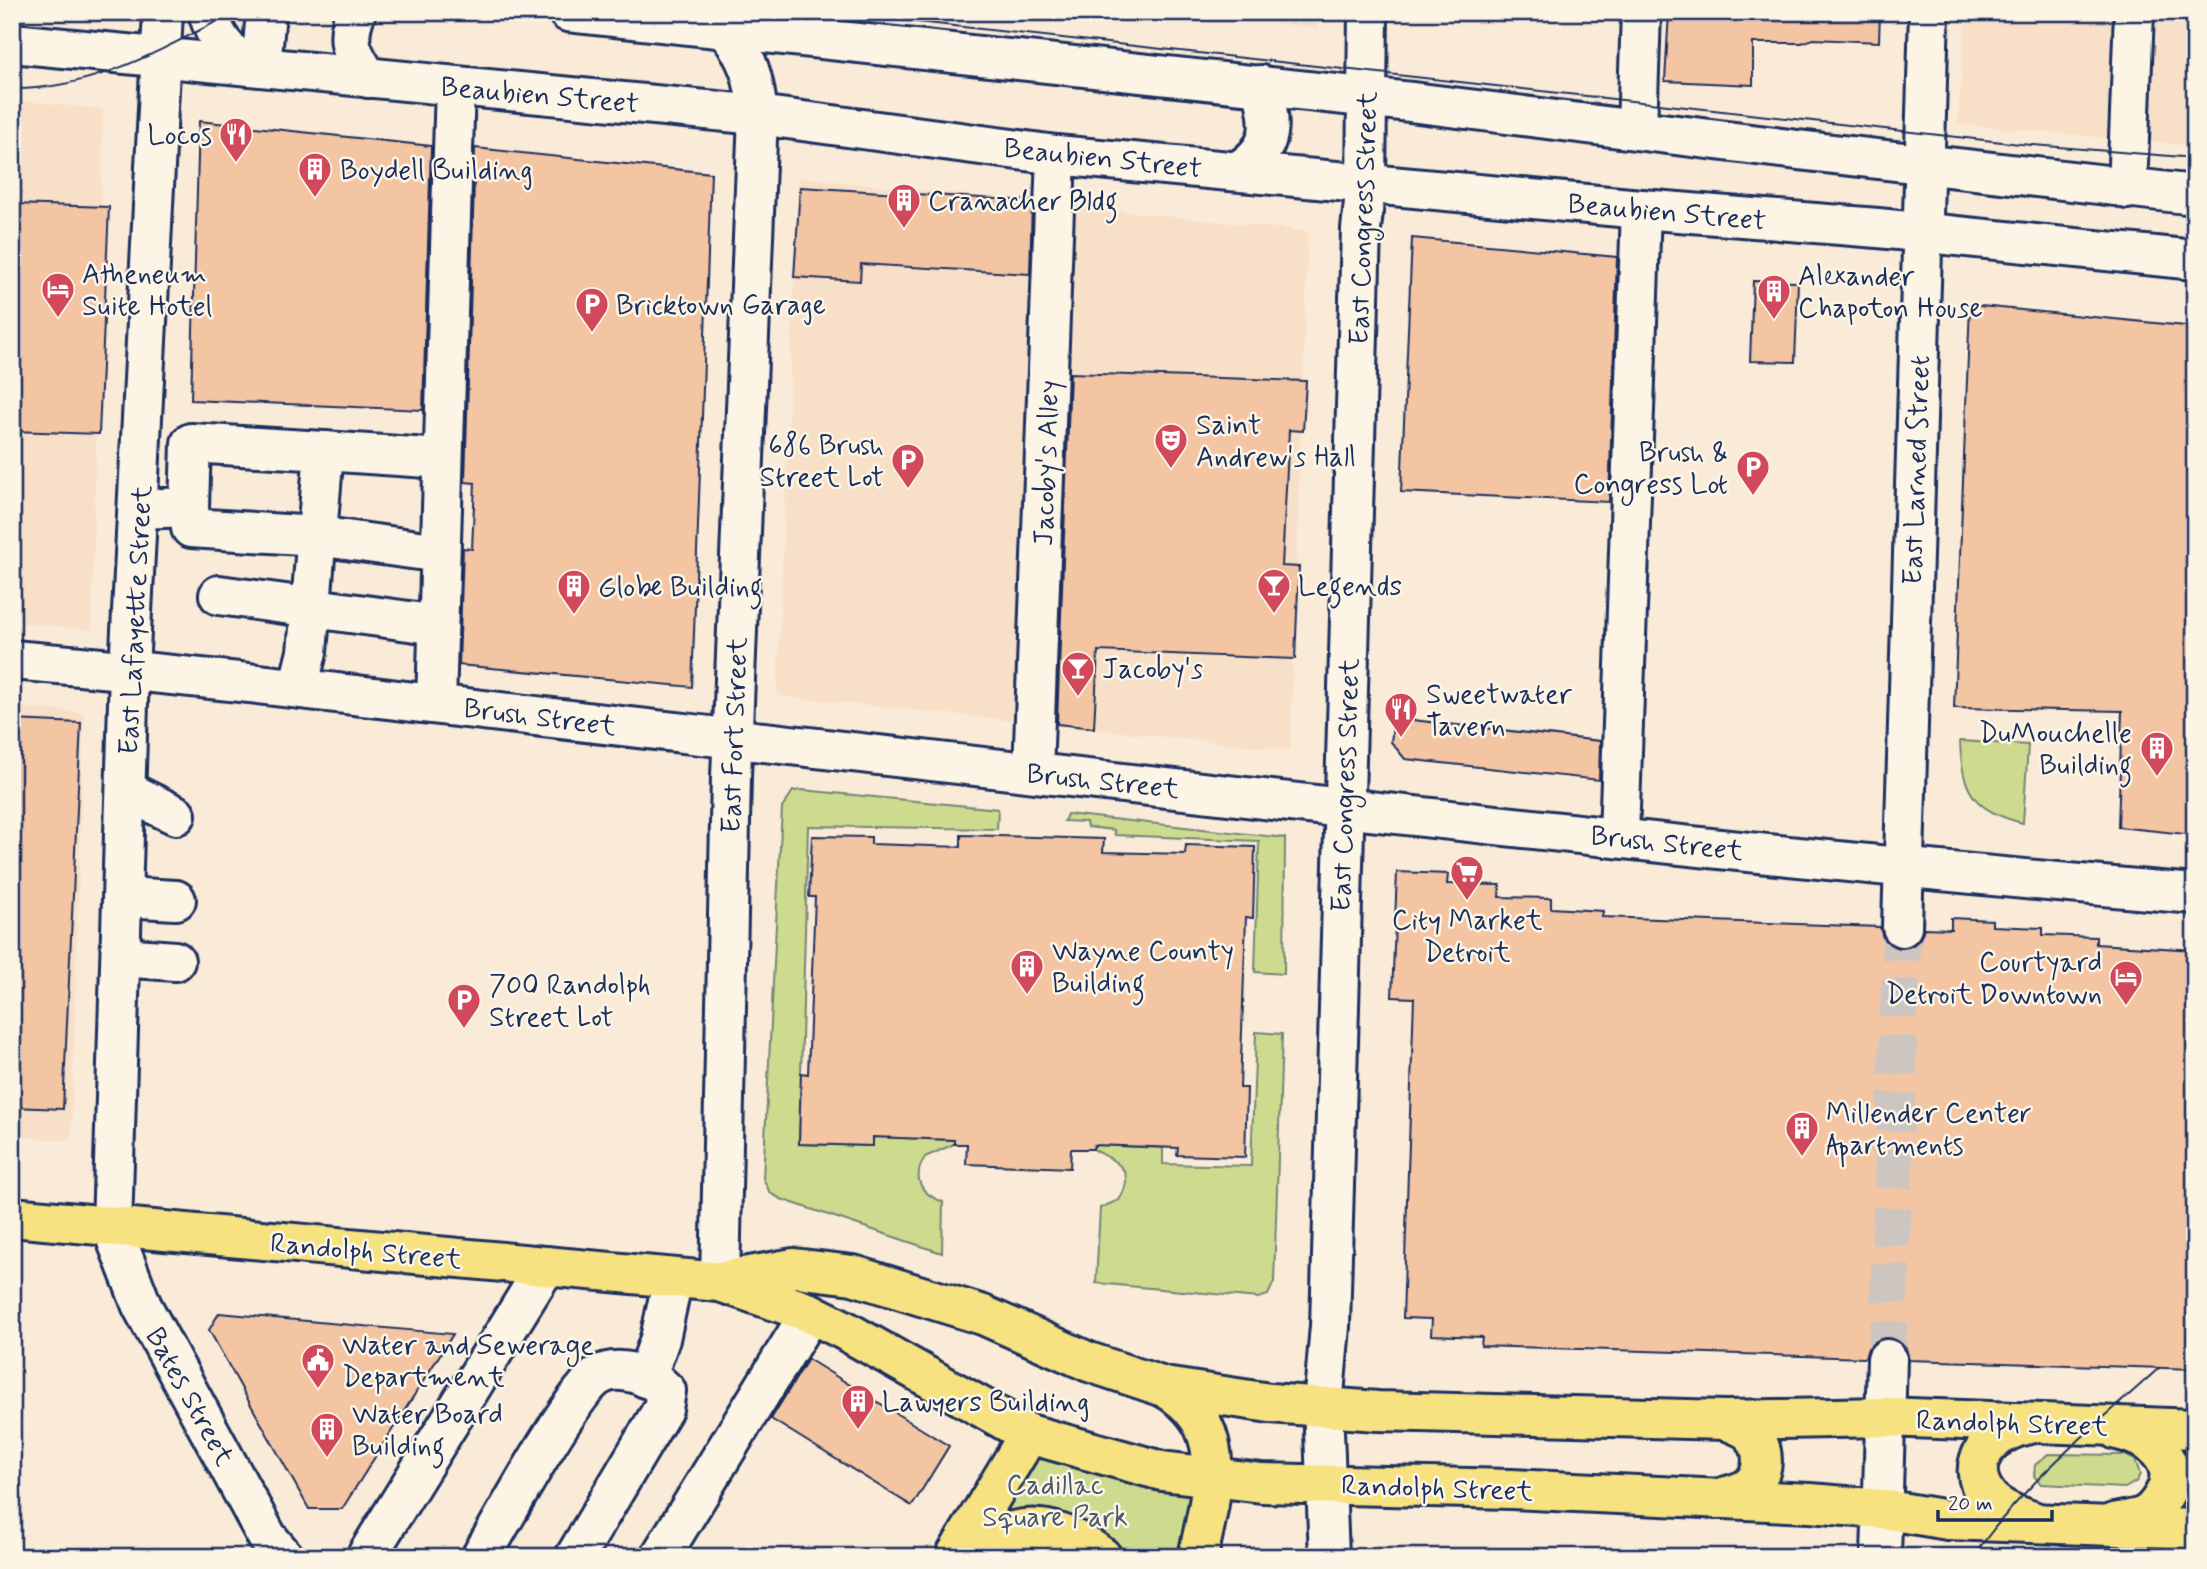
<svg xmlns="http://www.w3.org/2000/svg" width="2207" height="1569" viewBox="0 0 2207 1569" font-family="Mynerve,sans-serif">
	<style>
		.built { fill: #f8e0c8 }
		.green { fill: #cedb8e; stroke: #748576; stroke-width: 2 }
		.building { fill: #f4c5a3; stroke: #1b2f5e; stroke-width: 2 }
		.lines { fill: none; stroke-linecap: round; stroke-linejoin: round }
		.minor-tunnel { stroke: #cdc5c0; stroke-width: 38; stroke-dasharray: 38 19; stroke-linecap: butt }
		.minor-casing { stroke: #1b2f5e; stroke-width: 44 }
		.major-casing { stroke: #1b2f5e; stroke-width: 44 }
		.minor { stroke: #fcf5e5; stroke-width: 38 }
		.major { stroke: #f7e281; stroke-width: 38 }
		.tram { stroke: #1b2f5e; stroke-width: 2 }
		.labels { text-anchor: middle; stroke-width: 5; stroke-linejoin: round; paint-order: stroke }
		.street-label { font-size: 28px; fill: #1b2f5e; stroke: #fcf5e5 }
		.poi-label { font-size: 28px; fill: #1b2f5e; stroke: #fcf5e5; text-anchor: start }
		.park-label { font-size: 28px; fill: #485a6a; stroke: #fcf5e5 }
	</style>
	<rect width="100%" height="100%" fill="#faebd8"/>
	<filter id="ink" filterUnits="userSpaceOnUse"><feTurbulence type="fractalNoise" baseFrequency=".0143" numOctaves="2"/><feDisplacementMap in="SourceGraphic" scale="14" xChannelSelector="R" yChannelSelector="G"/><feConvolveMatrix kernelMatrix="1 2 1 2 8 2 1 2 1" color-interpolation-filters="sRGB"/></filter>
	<g filter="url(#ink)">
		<g class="built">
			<polygon points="1164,12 1319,12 1318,28"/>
			<polygon points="1965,12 2195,12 2195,146 1958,124"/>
			<polygon points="12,100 103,109 92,630 12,622"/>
			<polygon points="798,177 1308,231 1290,750 777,696"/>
			<polygon points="12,707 84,712 71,1141 12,1136"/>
			<polygon points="1376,1547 1562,1557 1376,1557"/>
		</g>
		<g class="green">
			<path d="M1960,741l68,4 -5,78c-51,-12 -61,-33 -63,-82z"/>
			<path d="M802,790l196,19 -1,20 -189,-3 -9,318 73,2 1,-9 81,3v4l-29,13c-14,22 -4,37 18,45l-1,51 -161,-54 -11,-6 -7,-15 19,-370 11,-17z"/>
			<polygon points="1067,814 1285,838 1284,974 1255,972 1259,841 1115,835 1114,830 1087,827 1086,822 1064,821"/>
			<path d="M1256,1032l26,2 -8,248 -6,13 -10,3 -162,-15 4,-75 19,-8c19,-31 -3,-38 -26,-51l1,-4 69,3v16l88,2z"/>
			<polygon points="1029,1434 1213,1478 1198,1557 955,1557"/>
			<polygon points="2048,1454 2125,1455 2135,1460 2140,1474 2137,1481 2125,1488 2041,1484 2034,1476 2035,1465"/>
		</g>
		<g class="building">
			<polygon points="1669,12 1880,12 1879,42 1813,39 1802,43 1753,43 1753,85 1665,81"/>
			<polygon points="199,121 431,146 423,410 191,400"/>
			<polygon points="475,148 711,173 692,687 459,665 463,548 472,549 475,483 465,482"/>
			<polygon points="800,187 1032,201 1030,274 861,264 860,281 794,277"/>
			<polygon points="12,204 109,207 99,434 12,431"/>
			<polygon points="1412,238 1617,257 1609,502 1401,492"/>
			<polygon points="1753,281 1798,282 1795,362 1750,361"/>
			<polygon points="1970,305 2195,327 2195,835 2118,827 2122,711 1954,708"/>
			<polygon points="1070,373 1306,381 1303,431 1289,430 1282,566 1299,567 1295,659 1098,651 1094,728 1057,724"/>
			<polygon points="1394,718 1600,741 1599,780 1405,759 1391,742"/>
			<polygon points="12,720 81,723 63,1109 12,1107"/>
			<polygon points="961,835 1104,839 1103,852 1185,854 1186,845 1255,847 1253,918 1246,917 1240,1088 1247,1088 1245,1157 1177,1155 1178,1148 1094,1145 1093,1149 1071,1149 1070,1168 966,1164 967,1144 954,1144 954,1140 873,1137 873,1146 799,1144 801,1073 808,1074 815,897 809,897 812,836 871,837 871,844 961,847"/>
			<polygon points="1397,872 1448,874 1447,884 1500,885 1499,897 1551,898 1551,908 1603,911 1602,917 1880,927 1883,938 1891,946 1901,949 1913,946 1920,939 1924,928 1951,929 1951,918 1992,920 1992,926 2043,928 2043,935 2096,937 2096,944 2195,950 2195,1369 1909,1360 1906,1348 1898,1340 1888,1337 1876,1340 1868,1348 1865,1358 1481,1346 1482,1337 1431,1335 1432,1319 1403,1318 1414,998 1392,997"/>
			<polygon points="219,1313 296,1320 453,1334 342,1509 309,1509 209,1330"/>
			<polygon points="808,1359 949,1446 912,1506 771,1419"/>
		</g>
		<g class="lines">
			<polyline class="minor-tunnel" points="1887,1359 1902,927"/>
			<defs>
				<g id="minor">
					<polyline points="163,12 129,670 112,1228 142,1306 267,1537 284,1557"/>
					<path d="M208,12c7,26 19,41 42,54"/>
					<path d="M356,12c-12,29 -4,41 12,66"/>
					<polyline points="568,12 1411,102 1798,150 2195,195"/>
					<polyline points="12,43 758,115 1056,155 1641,209 1878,228 2195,260"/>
					<polyline points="261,67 266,12"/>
					<polyline points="1637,129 1641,12"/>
					<path d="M1238,171c37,-23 35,-47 23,-86"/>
					<polyline points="2127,189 2134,12"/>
					<polyline points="324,451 443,459"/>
					<polyline points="189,507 191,528 317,536 440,553"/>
					<polyline points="139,509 189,507 191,443 324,451 307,652 298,688"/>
					<polyline points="219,595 438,625"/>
					<path d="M12,660c228,19 453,49 680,74 501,56 1001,118 1503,160"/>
					<polyline points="436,703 455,86"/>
					<polyline points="1033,772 1056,155"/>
					<polyline points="127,791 176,815"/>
					<polyline points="1619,837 1641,209"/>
					<polyline points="123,897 176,900"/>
					<polyline points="1902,927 1929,12"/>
					<polyline points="121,957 175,961"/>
					<path d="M720,1282l11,-505 27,-662c-4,-38 -9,-55 -32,-87"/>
					<polyline points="646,1378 660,1339 673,1278"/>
					<polyline points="366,1557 546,1266"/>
					<path d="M481,1557c20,-33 91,-165 117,-181 20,-12 53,-1 68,15l-3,18 -88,148"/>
					<polyline points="660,1557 810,1313"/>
					<polyline points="1329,1557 1323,1406 1330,1326 1361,229 1366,184 1368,12"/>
					<polyline points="1881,1557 1887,1359"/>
				</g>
				<g id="major">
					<polyline points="12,1217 720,1282 810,1313 844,1330 1029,1434 1162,1471 1262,1483 1511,1489 1810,1503 1882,1509 1948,1520 2195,1529"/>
					<polyline points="722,1281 794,1268 853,1275 983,1315 1089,1362 1164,1387 1270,1403 1378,1411 1726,1420 1885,1417 2195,1429"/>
					<path d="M1164,1387c70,39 47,106 34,170"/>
					<path d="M2030,1424c-36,6 -71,38 -41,74 11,12 29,18 44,23"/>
					<path d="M1716,1499c10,-3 23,-5 32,-11 18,-13 18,-39 3,-55 -6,-6 -17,-9 -25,-13"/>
					<path d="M2114,1523c9,-2 19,-3 28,-6 8,-3 15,-11 20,-19 23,-36 -12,-61 -45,-68"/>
					<polyline points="956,1555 1029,1434"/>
					<path d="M964,1557c49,-38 88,-38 138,0"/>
				</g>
			</defs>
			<use href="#minor" class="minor-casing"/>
			<use href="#major" class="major-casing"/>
			<use href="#minor" class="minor"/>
			<use href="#major" class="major"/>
			<g class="tram">
				<polyline points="828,12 2020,144 2195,158"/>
				<path d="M12,89c83,1 152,-41 223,-77"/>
				<path d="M1973,1557c50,-73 121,-130 186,-189"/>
			</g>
		</g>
	</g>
	<defs>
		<symbol id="restaurant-pin" viewBox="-11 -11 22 30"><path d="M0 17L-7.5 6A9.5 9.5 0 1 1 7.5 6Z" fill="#d1495b" stroke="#fcf5e5"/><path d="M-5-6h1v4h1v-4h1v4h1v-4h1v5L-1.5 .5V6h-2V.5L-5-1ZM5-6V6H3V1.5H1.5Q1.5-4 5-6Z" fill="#fff"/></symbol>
		<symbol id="building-pin" viewBox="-11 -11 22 30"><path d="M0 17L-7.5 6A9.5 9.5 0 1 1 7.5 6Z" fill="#d1495b" stroke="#fcf5e5"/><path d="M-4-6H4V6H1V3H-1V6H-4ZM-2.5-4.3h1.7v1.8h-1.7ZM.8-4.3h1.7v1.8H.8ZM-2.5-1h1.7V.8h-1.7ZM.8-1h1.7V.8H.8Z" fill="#fff"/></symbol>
		<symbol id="hotel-pin" viewBox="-11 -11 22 30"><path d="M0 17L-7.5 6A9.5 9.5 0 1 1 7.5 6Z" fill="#d1495b" stroke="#fcf5e5"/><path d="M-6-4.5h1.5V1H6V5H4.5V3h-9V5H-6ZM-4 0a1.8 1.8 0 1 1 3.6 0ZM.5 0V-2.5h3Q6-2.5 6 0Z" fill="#fff"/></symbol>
		<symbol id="parking-pin" viewBox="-11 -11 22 30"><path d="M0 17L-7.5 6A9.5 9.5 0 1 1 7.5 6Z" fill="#d1495b" stroke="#fcf5e5"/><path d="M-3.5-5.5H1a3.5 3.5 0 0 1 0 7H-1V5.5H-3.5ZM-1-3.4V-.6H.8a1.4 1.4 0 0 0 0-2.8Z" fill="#fff"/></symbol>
		<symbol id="theatre-pin" viewBox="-11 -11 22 30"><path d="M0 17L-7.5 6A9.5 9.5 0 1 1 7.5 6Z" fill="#d1495b" stroke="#fcf5e5"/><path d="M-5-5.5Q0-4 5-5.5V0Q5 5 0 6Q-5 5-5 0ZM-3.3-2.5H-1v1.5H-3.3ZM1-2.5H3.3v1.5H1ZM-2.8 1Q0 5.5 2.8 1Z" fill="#fff"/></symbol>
		<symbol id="bar-pin" viewBox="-11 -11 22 30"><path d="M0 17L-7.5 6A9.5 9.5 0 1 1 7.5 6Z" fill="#d1495b" stroke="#fcf5e5"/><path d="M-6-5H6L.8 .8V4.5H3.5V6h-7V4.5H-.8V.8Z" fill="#fff"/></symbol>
		<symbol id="supermarket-pin" viewBox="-11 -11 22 30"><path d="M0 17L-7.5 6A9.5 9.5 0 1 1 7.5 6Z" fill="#d1495b" stroke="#fcf5e5"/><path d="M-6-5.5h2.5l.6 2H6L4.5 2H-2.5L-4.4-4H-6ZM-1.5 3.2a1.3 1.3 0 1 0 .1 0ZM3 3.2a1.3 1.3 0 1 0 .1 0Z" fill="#fff"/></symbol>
		<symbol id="civic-pin" viewBox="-11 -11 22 30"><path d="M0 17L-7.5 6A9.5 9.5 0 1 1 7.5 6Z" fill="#d1495b" stroke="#fcf5e5"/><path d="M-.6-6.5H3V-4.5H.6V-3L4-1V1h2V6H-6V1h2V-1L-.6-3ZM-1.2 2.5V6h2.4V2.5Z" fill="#fff"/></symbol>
	</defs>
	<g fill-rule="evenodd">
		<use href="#restaurant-pin" x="217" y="115" width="38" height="52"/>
		<use href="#building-pin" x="296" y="150" width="38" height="52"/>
		<use href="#building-pin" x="885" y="181" width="38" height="52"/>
		<use href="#hotel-pin" x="39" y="270" width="38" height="52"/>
		<use href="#building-pin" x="1755" y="272" width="38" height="52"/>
		<use href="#parking-pin" x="573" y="285" width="38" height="52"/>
		<use href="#theatre-pin" x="1152" y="421" width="38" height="52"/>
		<use href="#parking-pin" x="889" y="441" width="38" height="52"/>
		<use href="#parking-pin" x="1734" y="448" width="38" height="52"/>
		<use href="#bar-pin" x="1255" y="566" width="38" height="52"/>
		<use href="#building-pin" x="555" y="567" width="38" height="52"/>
		<use href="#bar-pin" x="1059" y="649" width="38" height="52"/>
		<use href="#restaurant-pin" x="1382" y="690" width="38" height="52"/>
		<use href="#building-pin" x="2138" y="729" width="38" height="52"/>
		<use href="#supermarket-pin" x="1448" y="853" width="38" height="52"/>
		<use href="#building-pin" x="1008" y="947" width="38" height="52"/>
		<use href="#hotel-pin" x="2107" y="958" width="38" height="52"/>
		<use href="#parking-pin" x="445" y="981" width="38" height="52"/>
		<use href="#building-pin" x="1783" y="1109" width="38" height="52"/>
		<use href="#civic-pin" x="299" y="1341" width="38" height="52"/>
		<use href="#building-pin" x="839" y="1382" width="38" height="52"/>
		<use href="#building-pin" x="308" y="1410" width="38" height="52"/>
	</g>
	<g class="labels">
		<g class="street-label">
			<text transform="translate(540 94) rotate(5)" y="10">Beaubien Street</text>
			<text transform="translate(1103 157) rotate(6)" y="10">Beaubien Street</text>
			<text transform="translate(1667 211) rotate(5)" y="10">Beaubien Street</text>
			<text transform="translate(1362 218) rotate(-88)" y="10">East Congress Street</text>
			<text transform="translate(1045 463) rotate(-88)" y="10">Jacoby's Alley</text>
			<text transform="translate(1915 470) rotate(-88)" y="10">East Larned Street</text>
			<text transform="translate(134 620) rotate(-87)" y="10">East Lafayette Street</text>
			<text transform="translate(540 716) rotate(7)" y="10">Brush Street</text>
			<text transform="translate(733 735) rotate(-88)" y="10">East Fort Street</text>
			<text transform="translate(1103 780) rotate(6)" y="10">Brush Street</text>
			<text transform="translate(1344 785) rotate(-88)" y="10">East Congress Street</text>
			<text transform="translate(1667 842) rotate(6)" y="10">Brush Street</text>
			<text transform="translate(366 1250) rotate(5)" y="10">Randolph Street</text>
			<text transform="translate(191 1396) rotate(61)" y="10">Bates Street</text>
			<text transform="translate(2012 1422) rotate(2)" y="10">Randolph Street</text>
			<text transform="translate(1437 1487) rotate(2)" y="10">Randolph Street</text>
		</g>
		<g class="poi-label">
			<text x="212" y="144" text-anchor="end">Locos</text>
			<text x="340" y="179">Boydell Building</text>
			<text x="928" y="210">Cranacher Bldg</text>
			<text x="82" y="283">Atheneum<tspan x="82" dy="32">Suite Hotel</tspan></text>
			<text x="1798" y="285">Alexander<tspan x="1798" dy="32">Chapoton House</tspan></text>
			<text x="616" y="314">Bricktown Garage</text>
			<text x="1196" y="434">Saint<tspan x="1196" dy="32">Andrew's Hall</tspan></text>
			<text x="884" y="454" text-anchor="end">686 Brush<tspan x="884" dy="32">Street Lot</tspan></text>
			<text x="1728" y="461" text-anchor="end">Brush &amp;<tspan x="1728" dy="32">Congress Lot</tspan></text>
			<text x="1298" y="595">Legends</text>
			<text x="598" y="596">Globe Building</text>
			<text x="1102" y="678">Jacoby's</text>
			<text x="1426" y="703">Sweetwater<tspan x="1426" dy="32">Tavern</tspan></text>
			<text x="2132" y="742" text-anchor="end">DuMouchelle<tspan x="2132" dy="32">Building</tspan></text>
			<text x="1467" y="929" text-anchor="middle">City Market<tspan x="1467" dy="32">Detroit</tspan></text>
			<text x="1052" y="960">Wayne County<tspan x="1052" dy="32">Building</tspan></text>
			<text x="2102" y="971" text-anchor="end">Courtyard<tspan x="2102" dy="32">Detroit Downtown</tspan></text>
			<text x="489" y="994">700 Randolph<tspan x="489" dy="32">Street Lot</tspan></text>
			<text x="1826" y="1122">Millender Center<tspan x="1826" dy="32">Apartments</tspan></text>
			<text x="342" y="1354">Water and Sewerage<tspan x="342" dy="32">Department</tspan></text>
			<text x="882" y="1411">Lawyers Building</text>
			<text x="352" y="1423">Water Board<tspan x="352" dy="32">Building</tspan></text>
		</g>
		<g class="park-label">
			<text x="1055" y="1494">Cadillac<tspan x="1055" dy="32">Square Park</tspan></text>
		</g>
	</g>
	<rect width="2207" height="1569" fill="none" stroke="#fcf5e5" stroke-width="42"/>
	<rect x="21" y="21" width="2165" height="1527" fill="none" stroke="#1b2f5e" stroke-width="2.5" filter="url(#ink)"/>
	<path d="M1938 1510v10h114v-10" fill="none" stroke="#1b2f5e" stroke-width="3.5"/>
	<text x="1948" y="1510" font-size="21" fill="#1b2f5e" stroke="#fcf5e5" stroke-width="5" paint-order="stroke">20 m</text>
</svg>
